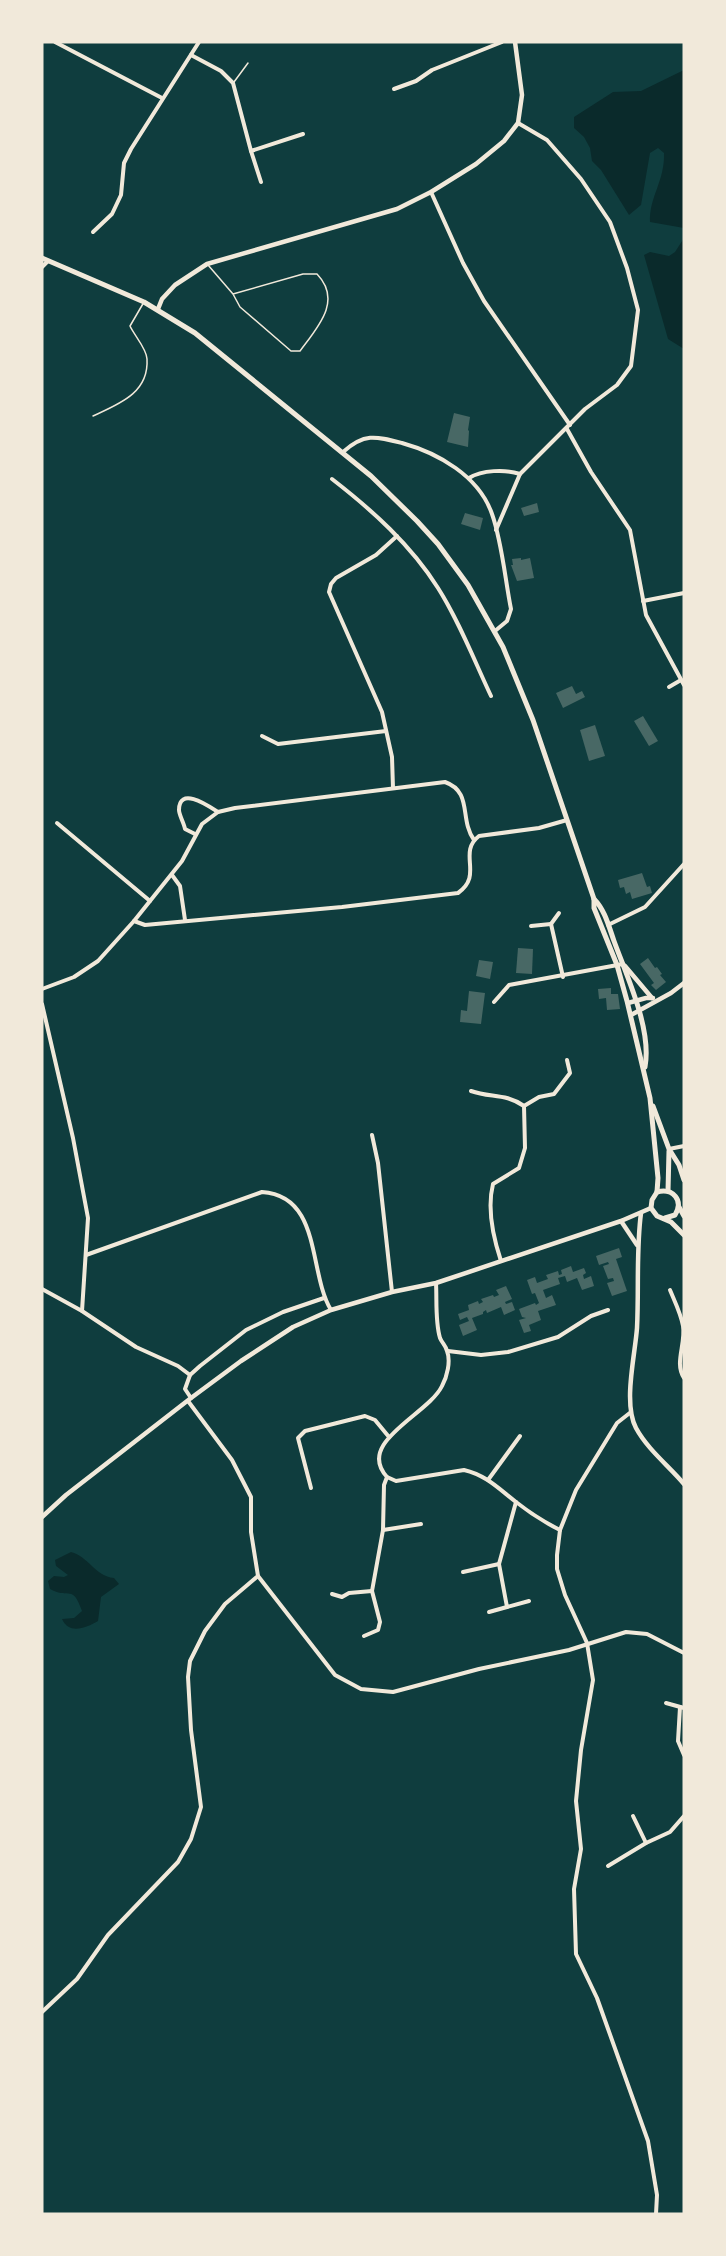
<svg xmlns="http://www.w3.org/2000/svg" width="726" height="2256" viewBox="0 0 726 2256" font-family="'Zilla Slab',serif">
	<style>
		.water { fill: #0a2a2b }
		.building { fill: #486865 }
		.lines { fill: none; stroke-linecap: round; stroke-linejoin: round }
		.service { stroke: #f1e9da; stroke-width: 1.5 }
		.minor { stroke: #f1e9da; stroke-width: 4 }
		.tertiary { stroke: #f1e9da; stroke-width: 4.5 }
		.secondary { stroke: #f1e9da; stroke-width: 5 }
	</style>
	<rect width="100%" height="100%" fill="#0f3d3e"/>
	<g class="water">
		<path d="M684,70v158l-34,-6c-1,-25 15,-41 14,-69l-6,-5 -8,5 -9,52 -12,10 -28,-45 -9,-9 -2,-13 -6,-11 -10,-9v-11l39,-25 28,-1z"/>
		<polygon points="684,238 684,349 668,339 644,255 650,252 669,256 675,252"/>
		<path d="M71,1552c17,4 24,24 43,26l5,6 -18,13 -3,24c-12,7 -29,14 -36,-2l12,-1 8,-7c-10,-28 -12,-11 -32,-22l-2,-8 6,-5 10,1 4,-2 -12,-9 -1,-6z"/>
	</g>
	<g class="building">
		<polygon points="454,413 470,417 468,430 469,431 468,447 447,442"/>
		<polygon points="537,503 539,512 524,516 521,508"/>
		<polygon points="465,513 483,518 480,530 461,524"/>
		<polygon points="521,558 521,560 530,558 534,578 517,581 511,565 513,565 512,559"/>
		<polygon points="572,686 576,694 582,691 585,697 563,708 556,693"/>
		<polygon points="643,716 658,741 649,746 634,721"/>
		<polygon points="595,725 605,756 589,761 580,730"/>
		<polygon points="642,873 647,887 650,886 652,893 632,899 630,892 626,894 624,887 620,888 618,880"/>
		<polygon points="518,948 533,949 532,974 516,973"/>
		<polygon points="648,958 655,968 657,967 662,974 660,975 666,982 656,990 651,985 654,983 640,964"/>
		<polygon points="479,960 493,962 490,979 476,976"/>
		<polygon points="611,988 611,994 618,994 620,1009 607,1010 606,998 599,999 598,989"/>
		<polygon points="469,991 485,993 481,1024 460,1022 461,1010 467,1011"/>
		<polygon points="619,1248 622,1257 616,1259 627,1291 612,1296 607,1283 614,1281 613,1278 608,1279 603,1266 609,1264 608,1262 599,1265 596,1256"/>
		<polygon points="571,1266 573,1272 584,1268 586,1273 583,1275 584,1279 591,1276 594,1286 582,1290 577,1278 567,1282 565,1276 558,1278 560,1284 543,1290 546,1298 552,1295 556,1305 538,1311 541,1320 529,1325 531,1331 524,1333 519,1320 526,1318 522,1317 519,1309 535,1303 536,1305 539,1303 535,1293 532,1294 527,1280 535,1277 537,1283 548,1279 546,1275 558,1271 559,1275 562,1274 561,1270"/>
		<polygon points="506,1286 512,1299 505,1302 506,1304 512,1302 515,1310 504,1315 501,1307 487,1313 486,1310 483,1312 483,1314 472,1318 477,1330 463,1336 459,1325 469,1321 467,1317 460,1320 458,1314 469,1310 468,1305 478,1301 479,1304 483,1302 481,1299 493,1295 494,1297 499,1295 496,1290"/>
	</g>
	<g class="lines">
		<g class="service">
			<polyline points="234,82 248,63"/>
			<path d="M208,265l25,29 7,13 51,44h9c17,-23 43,-50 17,-77h-14l-70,20"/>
			<path d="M93,416c26,-12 56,-23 54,-57 0,-10 -13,-24 -17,-33l14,-24"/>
		</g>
		<g class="minor">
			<polyline points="55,42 162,98"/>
			<polyline points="191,55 221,71 233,83 251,151 303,134"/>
			<polyline points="394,89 416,81 432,70 502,42"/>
			<polyline points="251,151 261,182"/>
			<polyline points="431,192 463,263 484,301 570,425"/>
			<polyline points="93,232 112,214 121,195 124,163 131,149 199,42"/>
			<polyline points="42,267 48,261"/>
			<polyline points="567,429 591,472 630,530 646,615 684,685"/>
			<path d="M343,452c21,-19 32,-16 59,-9 36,10 77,33 90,71 10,28 13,65 19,95l-4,12 -12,10"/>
			<path d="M469,478c13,-8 36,-9 51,-4"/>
			<path d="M332,479c40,31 79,66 106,109 21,33 36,72 53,108"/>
			<polyline points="496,530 520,474 585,409 617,385 631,366 638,310 627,268 610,222 581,179 547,140 518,123"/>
			<polyline points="643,601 684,593"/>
			<polyline points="669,687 681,680"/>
			<polyline points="262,736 278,744 386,731"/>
			<polyline points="393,788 392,757 382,712 329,592 331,584 336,578 376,555 397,536"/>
			<polyline points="57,823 150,901"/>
			<path d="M195,834l-10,-5c-1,-6 -6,-14 -6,-19 0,-25 31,-3 39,2"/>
			<polyline points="172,875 180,886 185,920"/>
			<path d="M134,921l48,-60 20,-37 16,-12 17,-4 210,-26c28,10 14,37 29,58"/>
			<polyline points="551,924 559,913"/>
			<polyline points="608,925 645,907 684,864"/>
			<polyline points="531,926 551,924 563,977"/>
			<path d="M42,989l32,-12 24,-16 36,-40 11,4 197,-18 116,-14c26,-18 -1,-40 21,-57l60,-8 28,-8"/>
			<polyline points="494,1002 509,985 623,964"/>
			<polyline points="42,1004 73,1138 88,1218 82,1311"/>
			<path d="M471,1091c20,7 34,2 53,15l1,42 -6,20 -26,16c-6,24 0,53 8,77"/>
			<polyline points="524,1106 539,1097 554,1094 570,1073 567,1060"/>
			<polyline points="372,1135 378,1163 392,1292"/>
			<polyline points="669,1149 684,1146"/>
			<path d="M86,1255l176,-63c60,4 46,80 69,118"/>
			<polyline points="42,1289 82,1311 136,1347 178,1366 190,1375"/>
			<path d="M670,1290c5,12 11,24 13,36 3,18 -9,37 1,52"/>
			<polyline points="448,1351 481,1355 508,1352 558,1337 591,1316 608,1310"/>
			<polyline points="191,1398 185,1389 190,1375 200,1366 246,1330 283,1312 324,1298"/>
			<polyline points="188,1401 232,1460 251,1497 251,1532 258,1576 335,1675 361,1689 393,1692 479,1669 569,1650 626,1632 647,1634 684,1653"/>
			<polyline points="631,1412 617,1423 576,1490 560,1530 557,1555 557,1569 565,1595 587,1643 593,1680 581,1750 576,1801 581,1849 574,1889 576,1954 597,1998 648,2141 657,2195 656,2214"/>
			<path d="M387,1477l9,4 68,-11c22,5 35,19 52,32 14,11 28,20 44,28"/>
			<polyline points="488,1480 520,1436"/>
			<polyline points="311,1488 298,1438 305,1431 365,1416 375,1420 389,1437"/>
			<polyline points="516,1502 499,1564 507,1607 529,1601"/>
			<polyline points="383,1530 421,1524"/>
			<polyline points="463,1572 499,1564"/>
			<polyline points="332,1594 342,1597 349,1593 372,1591"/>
			<polyline points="489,1612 507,1607"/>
			<path d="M364,1636l14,-6 2,-8 -8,-31 11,-61 1,-45 3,-8c-32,-35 41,-62 55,-91 5,-9 9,-25 5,-35 -1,-5 -5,-8 -7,-13 -5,-17 -3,-37 -4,-55"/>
			<polyline points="666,1703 684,1708"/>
			<polyline points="680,1707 678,1741 684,1755"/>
			<polyline points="633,1816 646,1843 670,1832 684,1816"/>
			<polyline points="608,1866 646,1843"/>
			<polyline points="42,2012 77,1979 108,1935 178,1862 191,1839 201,1807 191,1730 188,1677 190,1661 205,1631 225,1604 258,1576"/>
		</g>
		<g class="tertiary">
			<polyline points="158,309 162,299 175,285 207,264 397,209 431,192 476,164 504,141 518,123 522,95 515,42"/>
			<polyline points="625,966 652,998"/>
			<polyline points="628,1003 646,998 653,998"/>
			<polyline points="631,1015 671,993 684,983"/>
			<path d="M641,1213c-5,38 -2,76 -4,115 -2,28 -14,75 -1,100 12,22 33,38 48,56"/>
			<polyline points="621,1221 637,1245"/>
			<polyline points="42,1517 66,1495 191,1398 241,1361 293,1327 331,1310 392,1292 436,1283 621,1221 651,1208"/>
		</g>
		<g class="secondary">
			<polyline points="42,258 144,302 195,333 371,476 417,521 438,544 468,585 503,647 533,720 594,899 594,908 617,965 627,1001 650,1098 658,1178 657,1192 652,1200 651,1208 657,1216 671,1222 684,1235"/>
			<path d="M594,899c11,11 15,28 20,42 13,36 38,88 31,126"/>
			<polyline points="653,1106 669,1149 679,1165 684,1180"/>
			<polyline points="668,1191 669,1151"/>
			<path d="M657,1192c16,-4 27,8 18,23l-10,3"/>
			<polyline points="679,1207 684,1216"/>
		</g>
	</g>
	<rect width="726" height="2256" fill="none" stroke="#f1e9da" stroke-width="87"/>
</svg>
